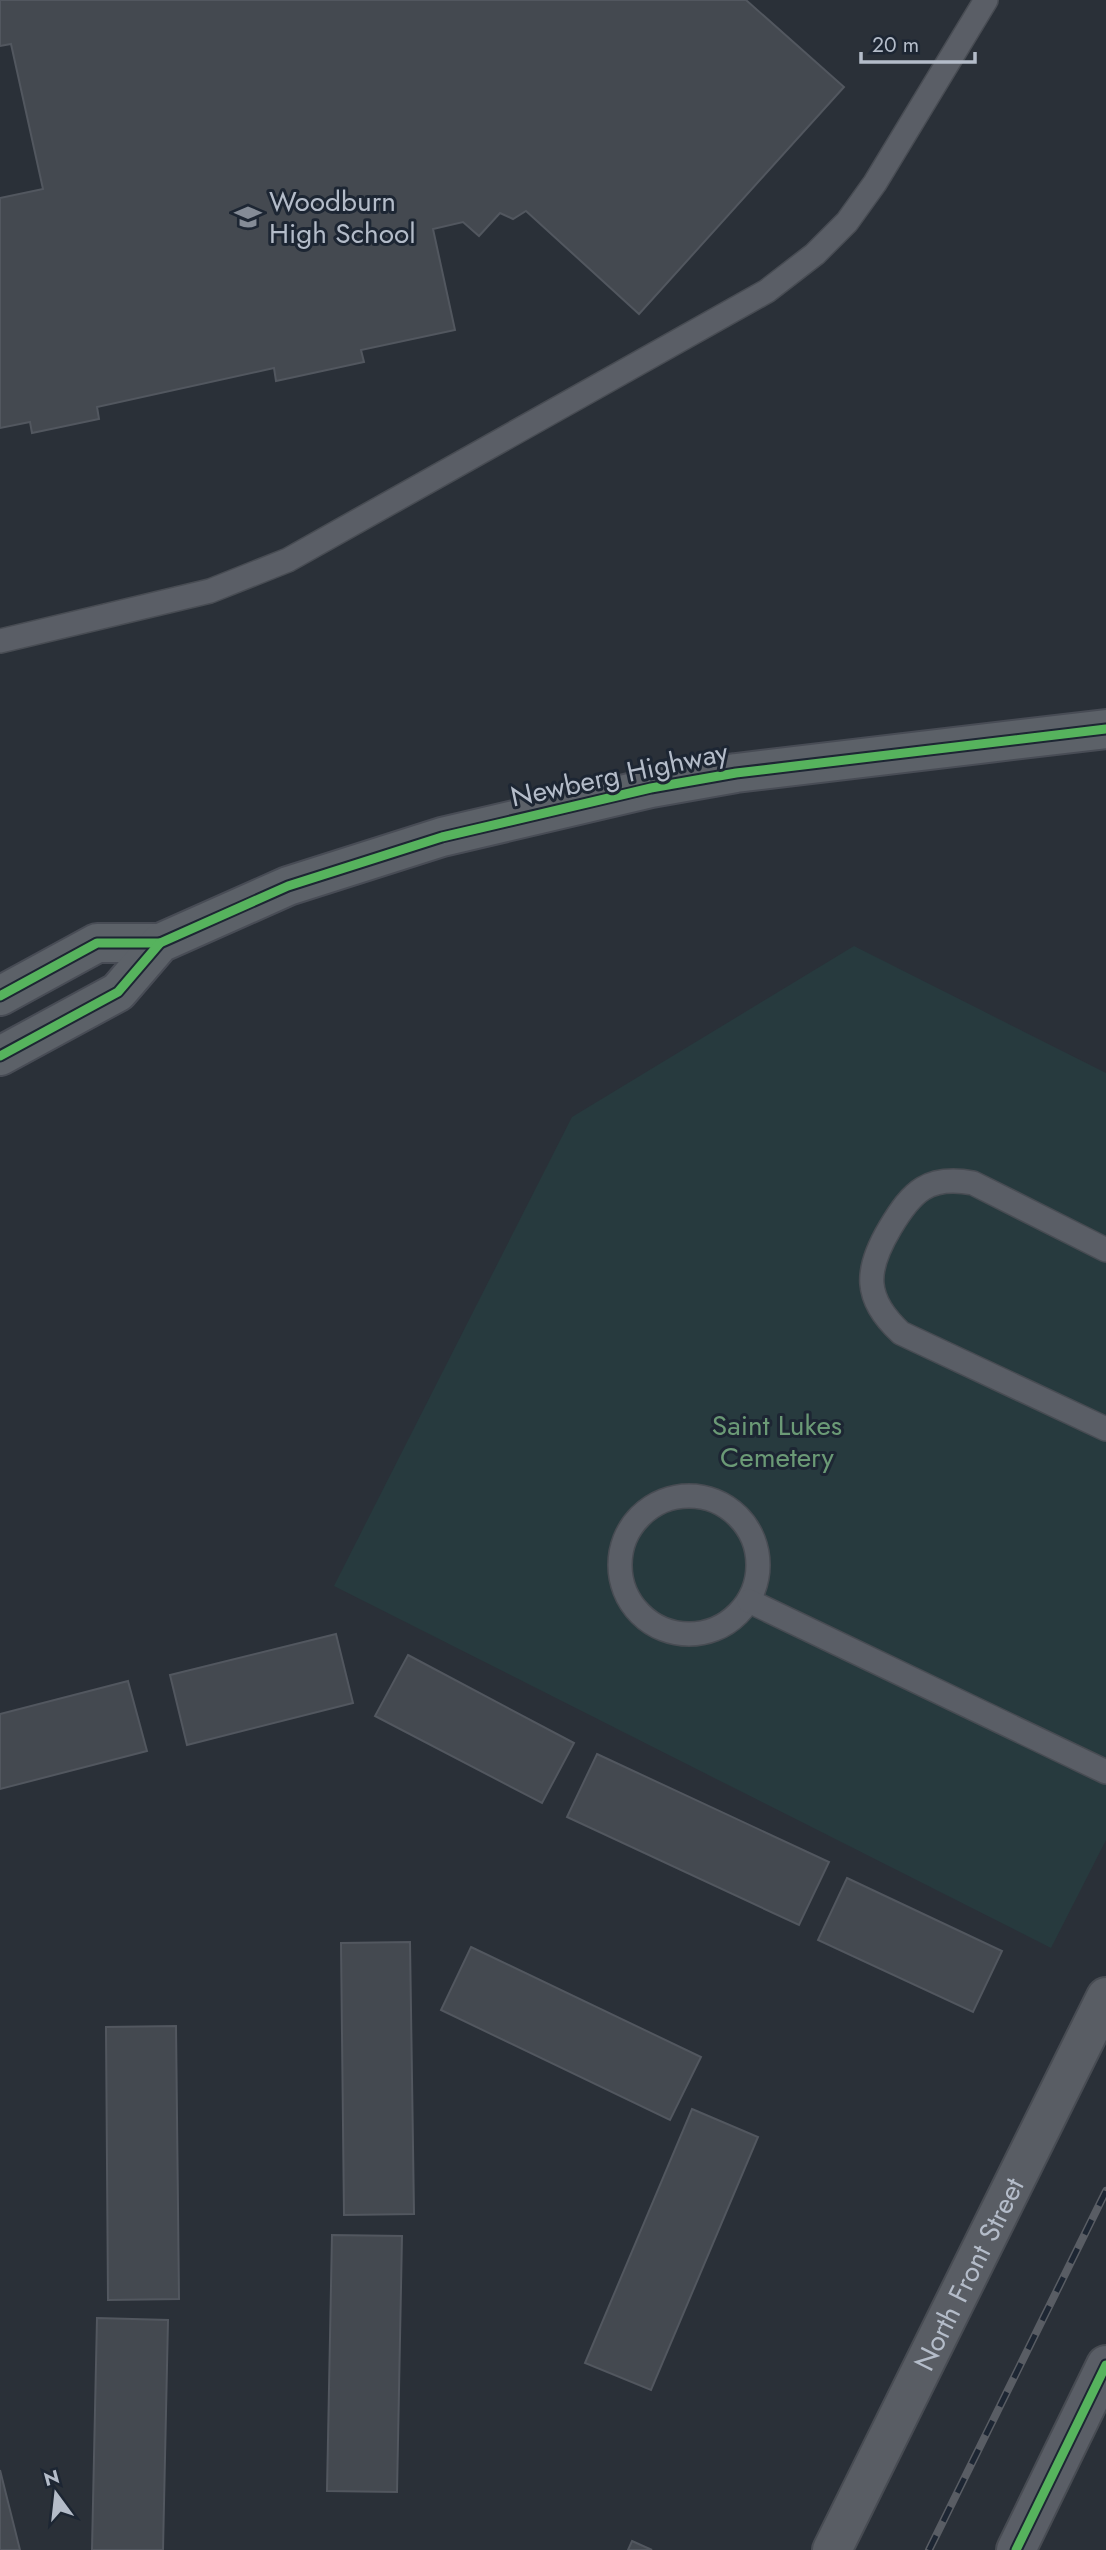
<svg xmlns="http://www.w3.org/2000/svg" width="1106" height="2550" viewBox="0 0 1106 2550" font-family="Jost,sans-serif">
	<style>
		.green { fill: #273a3e }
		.building { fill: #444950; stroke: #52575f; stroke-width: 2 }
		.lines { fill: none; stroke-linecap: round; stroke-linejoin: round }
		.service-casing { stroke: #484c53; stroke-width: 26 }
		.minor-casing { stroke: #484c53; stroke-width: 42 }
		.secondary-casing { stroke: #484c53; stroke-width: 42 }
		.primary-casing { stroke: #484c55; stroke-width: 42 }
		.service { stroke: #5a5e66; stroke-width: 23 }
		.minor { stroke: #5a5e66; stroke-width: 38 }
		.secondary { stroke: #595d64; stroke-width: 38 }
		.primary { stroke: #5c6168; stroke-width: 38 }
		.rail-casing { stroke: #595d64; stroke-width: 8 }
		.rail { stroke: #1d2633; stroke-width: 5; stroke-dasharray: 16; stroke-linecap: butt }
		.cycleway-casing { stroke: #1d2633; stroke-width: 13 }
		.cycleway { stroke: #56b35d; stroke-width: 9 }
		.labels { text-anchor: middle; stroke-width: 6; stroke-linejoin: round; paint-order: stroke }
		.poi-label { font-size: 28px; fill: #b4bcc9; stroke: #1d2633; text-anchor: start }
		.street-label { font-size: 28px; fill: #b4bcc9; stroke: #1d2633 }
		.park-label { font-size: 28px; fill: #6b9a76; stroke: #1d2633 }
	</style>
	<rect width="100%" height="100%" fill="#2a3038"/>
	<polygon class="green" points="854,946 1106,1073 1106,1840 1051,1948 334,1586 572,1117"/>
	<g class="building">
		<polygon points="0,0 746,0 844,87 639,314 526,211 513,219 500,213 479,236 463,222 433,229 455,330 361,350 364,362 276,381 274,368 97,407 99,419 32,433 30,422 0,428 0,198 43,189 11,44 0,46"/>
		<polygon points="336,1634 353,1703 187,1745 170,1675"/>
		<polygon points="408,1655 574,1743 542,1803 375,1716"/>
		<polygon points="128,1681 147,1751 0,1789 0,1714"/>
		<polygon points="597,1754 829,1862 799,1925 567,1817"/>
		<polygon points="847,1878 1002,1951 973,2012 818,1940"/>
		<polygon points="410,1942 414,2214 344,2215 341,1943"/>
		<polygon points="471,1947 701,2057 670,2120 441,2010"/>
		<polygon points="176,2026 179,2299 108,2300 106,2027"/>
		<polygon points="692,2109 758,2137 651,2390 585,2363"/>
		<polygon points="332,2235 402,2236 397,2492 327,2491"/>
		<polygon points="97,2318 168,2320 163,2550 92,2550"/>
		<polygon points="0,2470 20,2550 0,2550"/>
		<polygon points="632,2541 652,2550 628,2550"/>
	</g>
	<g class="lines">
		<defs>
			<g id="service">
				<polyline points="0,641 210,591 288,560 767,291 815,254 847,222 875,183 986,0"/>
				<path d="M1106,1250l-133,-67c-45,-8 -61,8 -83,45 -25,42 -27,70 11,105l205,96"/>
				<circle cx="689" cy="1565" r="69"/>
				<polyline points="749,1601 1106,1772"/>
			</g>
			<polyline id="minor" points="1016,2550 1106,2365"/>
			<g id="secondary">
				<path id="s1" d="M832,2550l274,-553"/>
			</g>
			<g id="primary">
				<polyline points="0,996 97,943 160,943"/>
				<polyline points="0,1056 118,992 160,943 288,886 442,837 651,788 736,773 1106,729"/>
			</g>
		</defs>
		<use href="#service" class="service-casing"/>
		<use href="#minor" class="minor-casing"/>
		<use href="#secondary" class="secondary-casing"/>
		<use href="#primary" class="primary-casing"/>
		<use href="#service" class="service"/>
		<use href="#minor" class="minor"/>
		<use href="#secondary" class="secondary"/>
		<use href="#primary" class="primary"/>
		<defs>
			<polyline id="rail" points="929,2550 1106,2191"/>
		</defs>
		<use href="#rail" class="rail-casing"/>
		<use href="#rail" class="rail"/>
		<defs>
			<g id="cycleway">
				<polyline points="0,996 97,943 160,943"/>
				<polyline points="0,1056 118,992 160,943 288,886 442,837 651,788 736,773 1106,729"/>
				<polyline points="1016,2550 1106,2365"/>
			</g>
		</defs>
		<use href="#cycleway" class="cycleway-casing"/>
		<use href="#cycleway" class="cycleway"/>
	</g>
	<defs>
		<symbol id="school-bare" viewBox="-9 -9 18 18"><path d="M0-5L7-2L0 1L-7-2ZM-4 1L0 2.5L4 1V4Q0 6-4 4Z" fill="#848b96" stroke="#1d2633" stroke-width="2.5" paint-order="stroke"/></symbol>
	</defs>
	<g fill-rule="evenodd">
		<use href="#school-bare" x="229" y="198" width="38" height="38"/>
	</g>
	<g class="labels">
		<g class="poi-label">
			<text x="269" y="211">Woodburn<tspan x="269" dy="32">High School</tspan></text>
		</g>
		<g class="street-label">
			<text transform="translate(619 774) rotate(-12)" y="10">Newberg Highway</text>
			<text dy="10" stroke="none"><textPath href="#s1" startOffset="308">North Front Street</textPath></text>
		</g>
		<g class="park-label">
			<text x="777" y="1435">Saint Lukes<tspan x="777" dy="32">Cemetery</tspan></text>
		</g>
	</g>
	<g transform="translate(56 2494) rotate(345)" stroke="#1d2633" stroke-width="5" paint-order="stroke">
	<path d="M0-5L12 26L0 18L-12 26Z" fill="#b4bcc9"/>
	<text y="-10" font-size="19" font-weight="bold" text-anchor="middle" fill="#b4bcc9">N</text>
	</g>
	<path d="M861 52v10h114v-10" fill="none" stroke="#b4bcc9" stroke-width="3.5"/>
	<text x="872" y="52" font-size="21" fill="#b4bcc9" stroke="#1d2633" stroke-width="5" paint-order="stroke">20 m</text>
</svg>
